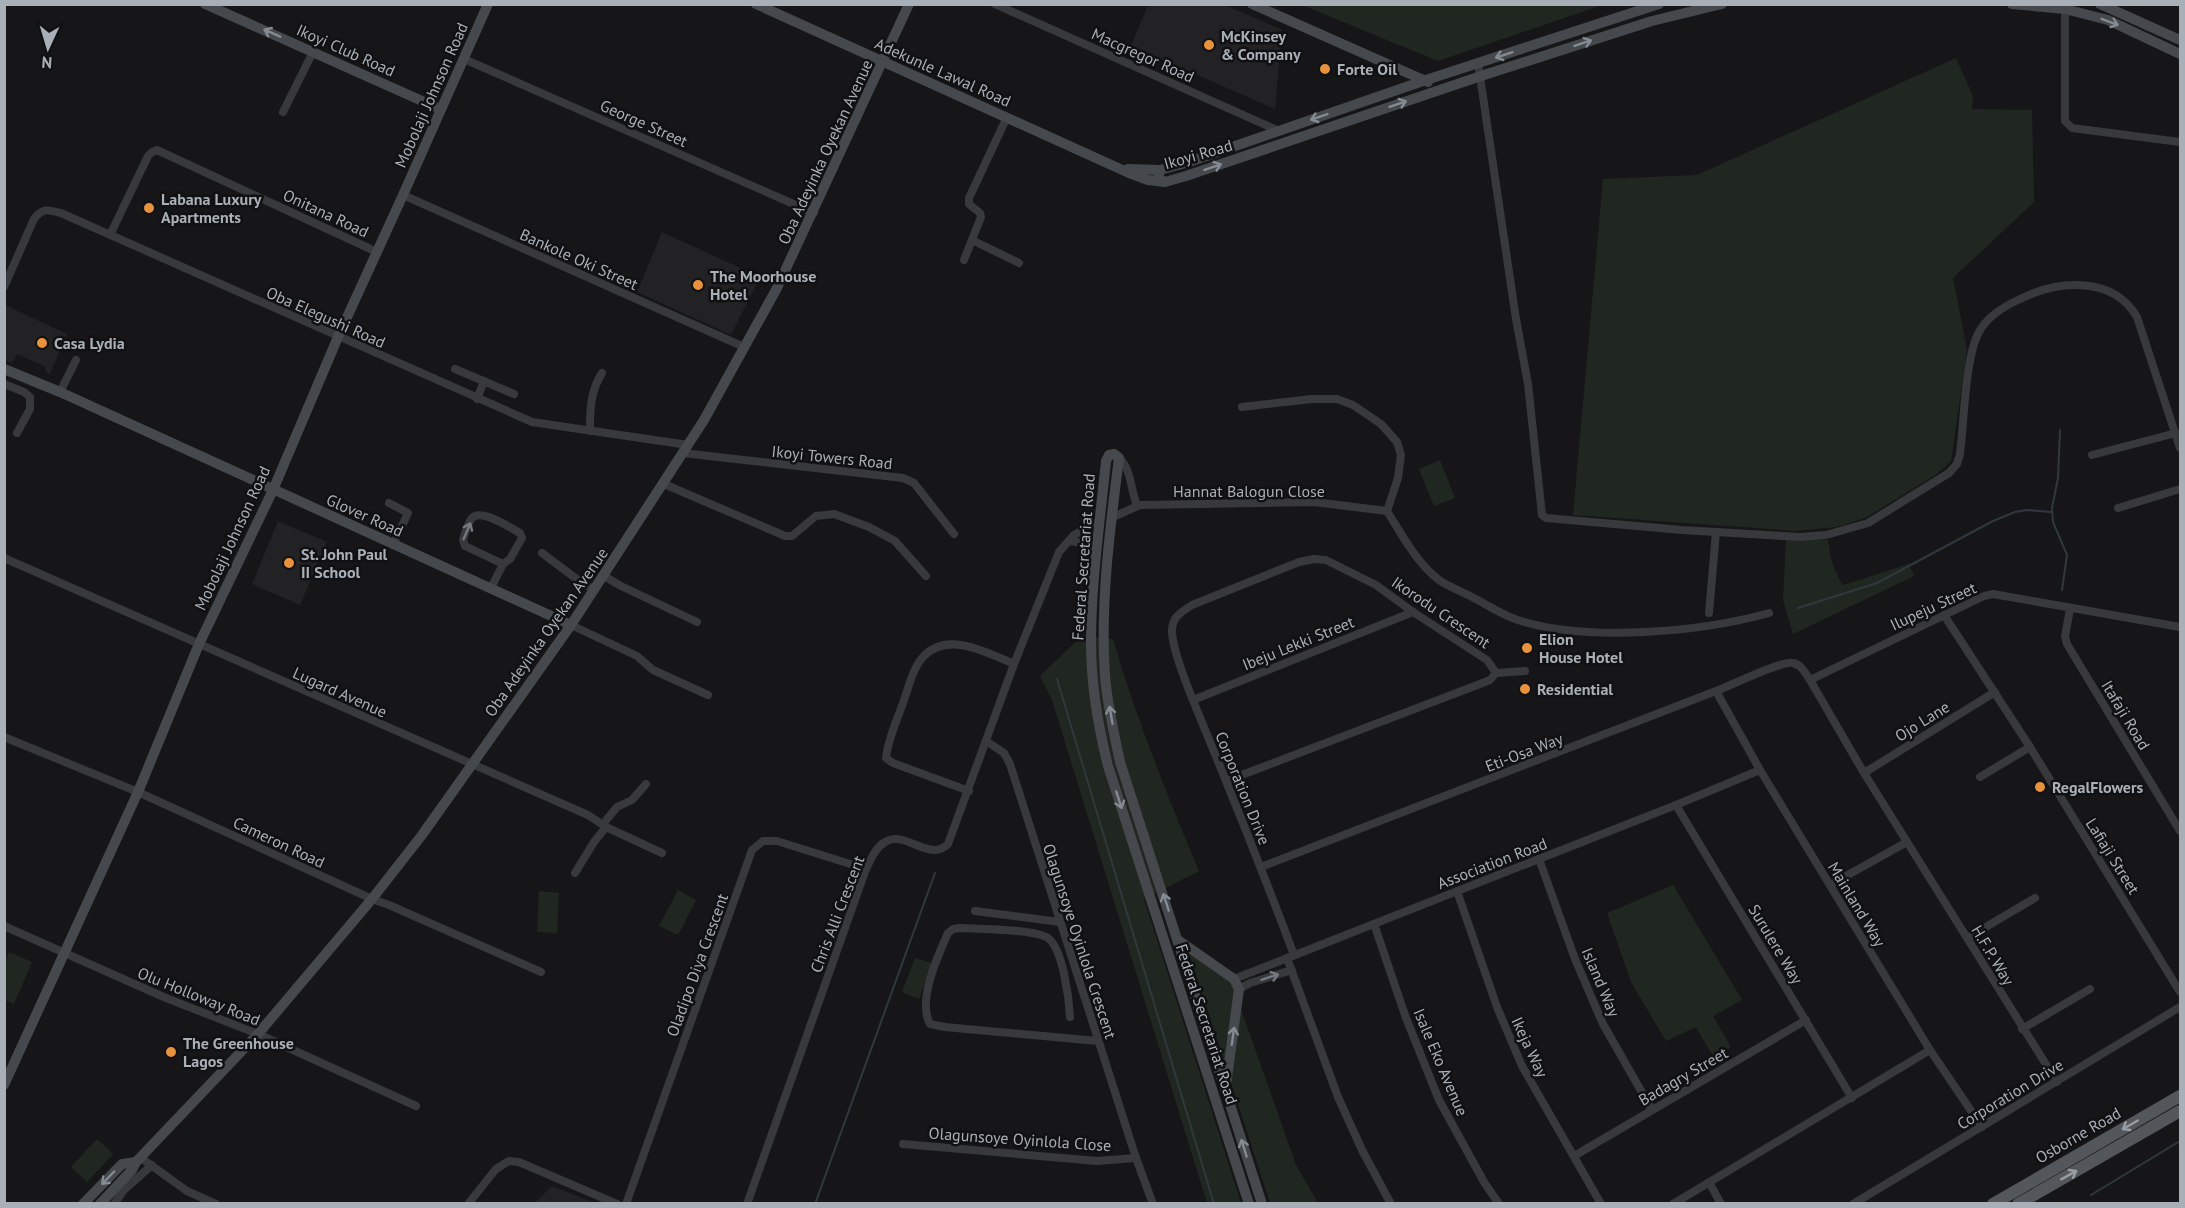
<svg xmlns="http://www.w3.org/2000/svg" width="2185" height="1208" viewBox="0 0 2185 1208" font-family="'PT Sans',sans-serif">
	<style>
		.built { fill: #222224 }
		.green { fill: #202720 }
		.lines { fill: none; stroke-linecap: round; stroke-linejoin: round }
		.stream { stroke: #2f393d; stroke-width: 2 }
		.street { stroke: #37393c; stroke-width: 8 }
		.secondary { stroke: #45484c; stroke-width: 10 }
		.primary { stroke: #53565b; stroke-width: 12 }
		.oneway { stroke: #858b92 }
		.oneway2 { stroke: #757a80 }
		.oneway3 { stroke: #979da5 }
		.poi-dot { fill: #e8923d; stroke: #111113; stroke-width: 2 }
		.labels { text-anchor: middle; stroke-width: 5; stroke-linejoin: round; paint-order: stroke }
		.poi-label { font-size: 16px; font-weight: bold; fill: #a8afb7; stroke: #111113; text-anchor: start }
		.street-label { font-size: 16px; fill: #a8afb7; stroke: #111113 }
	</style>
	<rect width="100%" height="100%" fill="#161618"/>
	<g class="built">
		<polygon points="1148,5 1225,5 1282,30 1275,109 1131,46"/>
		<polygon points="662,232 760,277 731,335 637,292"/>
		<polygon points="5,305 67,334 50,374 45,371 46,367 17,354 12,363 5,360"/>
		<polygon points="278,521 327,542 300,605 252,584"/>
		<polygon points="552,1186 595,1203 535,1203"/>
	</g>
	<g class="green">
		<polygon points="1302,5 1602,5 1438,61"/>
		<polygon points="1956,58 1973,96 1972,109 2032,110 2034,202 1953,278 1967,350 1951,461 1937,474 1865,518 1836,527 1796,531 1573,515 1603,179 1697,175"/>
		<polygon points="1440,460 1455,498 1434,506 1419,469"/>
		<path d="M1786,540h42c2,17 5,30 15,45l66,-21 5,12 -121,58 -10,-34z"/>
		<path d="M1082,636l31,3c23,79 54,156 86,232l-55,28 97,304h-34l-155,-503 -12,-24z"/>
		<polygon points="1673,885 1742,1000 1713,1016 1731,1047 1714,1058 1696,1027 1666,1041 1631,982 1607,913"/>
		<polygon points="678,890 696,900 678,935 659,926"/>
		<polygon points="539,891 559,893 557,933 537,932"/>
		<polygon points="1188,950 1229,975 1296,1165 1318,1203 1270,1203"/>
		<polygon points="9,952 32,962 14,1004 5,1000 5,964"/>
		<polygon points="915,958 932,963 919,999 902,992"/>
		<polygon points="97,1139 113,1154 87,1182 71,1167"/>
	</g>
	<g class="lines">
		<g class="stream">
			<polyline points="2060,430 2058,478 2052,508 2053,522 2067,555 2062,590"/>
			<polyline points="1798,608 1877,583 1993,521 2015,512 2027,510 2052,512"/>
			<polyline points="1057,679 1214,1204"/>
			<polyline points="2091,1195 2180,1141"/>
			<polyline points="815,1204 935,873"/>
		</g>
		<g class="street">
			<polyline points="995,4 1279,131"/>
			<polyline points="2065,5 2065,121 2072,128 2180,142"/>
			<polyline points="464,59 814,213"/>
			<path d="M1478,63l38,256 12,65 14,131 4,3 136,12 118,7 26,-2 42,-12 81,-50 8,-9 3,-10c4,-30 5,-97 19,-122 8,-15 24,-25 39,-32 37,-19 94,-26 119,17l43,131"/>
			<polyline points="283,112 313,52"/>
			<polyline points="403,195 744,347"/>
			<polyline points="110,235 148,156 152,152 157,150 377,252"/>
			<polyline points="972,240 1019,263"/>
			<polyline points="964,260 981,217 980,213 969,204 969,198 1007,117"/>
			<path d="M4,287l30,-68c9,-12 14,-9 27,-6l471,209 156,23"/>
			<polyline points="455,369 514,394"/>
			<polyline points="4,384 24,392 30,397 30,409 17,433"/>
			<polyline points="60,392 76,360"/>
			<polyline points="477,399 484,381"/>
			<polyline points="1242,407 1312,399 1337,399 1353,405 1381,424 1397,442 1401,455 1398,478 1387,511"/>
			<path d="M590,431c0,-21 0,-39 12,-58"/>
			<polyline points="683,453 903,478 914,483 954,534"/>
			<polyline points="2092,455 2176,433"/>
			<path d="M1119,458c13,12 11,31 18,47"/>
			<polyline points="664,484 785,536 792,536 816,516 834,514 869,527 895,541 926,576"/>
			<polyline points="389,503 408,513 393,545"/>
			<polyline points="2118,508 2180,489"/>
			<path d="M1387,511c15,24 29,51 52,69 10,7 22,11 33,17 16,8 31,19 49,24 68,21 180,11 248,-8"/>
			<polyline points="1113,517 1140,505 1314,502 1387,511"/>
			<polyline points="1069,541 1084,543 1095,555"/>
			<polyline points="542,553 578,580 594,590"/>
			<polyline points="4,558 588,815 606,827 662,853"/>
			<polyline points="604,576 621,586 697,622"/>
			<path d="M491,588l12,-24 7,-5 12,-21 -2,-5c-9,-5 -39,-25 -48,-15 -4,5 -7,15 -9,22l2,6 38,18"/>
			<polyline points="2070,609 2065,636 2067,644 2180,831"/>
			<polyline points="1709,613 1716,532"/>
			<polyline points="1944,615 2030,747 2180,992"/>
			<polyline points="571,625 637,656 653,670 708,695"/>
			<polyline points="1496,673 1525,671"/>
			<polyline points="1810,680 1984,596 1993,594 2180,627"/>
			<polyline points="1716,691 1760,770 1930,1050 1982,1127"/>
			<polyline points="1193,700 1413,612"/>
			<polyline points="4,737 138,792 372,899 389,905 541,972"/>
			<polyline points="986,741 1004,753 1010,764 1136,1158 1153,1204"/>
			<polyline points="1864,773 1995,692"/>
			<polyline points="1980,777 2030,747"/>
			<path d="M1226,781l254,-97 10,-4 6,-7 -9,-13 -74,-48 -37,-27 -50,-25 -12,-1 -15,3 -107,43c-10,7 -19,11 -20,24 -1,24 28,87 38,113 29,70 57,141 84,213"/>
			<path d="M969,791l-76,-28 -7,-5c2,-20 12,-40 18,-58 5,-14 9,-32 19,-43 24,-27 65,-4 91,7"/>
			<polyline points="1676,805 1852,1098"/>
			<polyline points="603,824 617,807 632,800 646,784"/>
			<polyline points="1539,859 1575,959 1603,1024 1652,1110"/>
			<path d="M1261,867l455,-176c14,-5 66,-31 77,-28 9,2 12,10 17,17l54,93 193,309"/>
			<polyline points="575,873 594,842 606,827"/>
			<polyline points="1830,885 1907,842"/>
			<polyline points="1457,891 1497,1007 1522,1066 1601,1204"/>
			<polyline points="975,911 1060,922"/>
			<polyline points="1374,924 1406,1018 1439,1100 1484,1182 1499,1204"/>
			<polyline points="4,926 166,998 258,1034 416,1106"/>
			<polyline points="1967,938 2035,898"/>
			<polyline points="1287,958 1338,1097 1362,1150 1391,1204"/>
			<polyline points="1234,979 1676,805 1760,770"/>
			<polyline points="1239,989 1250,983 1292,970"/>
			<path d="M1070,1017c-1,-18 -7,-68 -22,-79 -13,-9 -70,-9 -88,-10l-7,1 -5,4c-10,22 -31,68 -18,91l15,3 153,14"/>
			<polyline points="2022,1029 2090,989"/>
			<polyline points="903,1144 1097,1161 1136,1158"/>
			<polyline points="1574,1156 1806,1020"/>
			<polyline points="141,1158 187,1191 216,1204"/>
			<polyline points="1709,1182 1721,1204"/>
			<polyline points="114,1204 124,1190 152,1165"/>
			<polyline points="468,1204 496,1169 509,1161 519,1162 617,1204"/>
			<polyline points="626,1204 752,850 763,841 777,841 866,869"/>
			<path d="M747,1204l119,-335c5,-10 9,-21 19,-27 20,-13 44,21 63,2l66,-180 45,-112 15,-17 25,-14"/>
			<polyline points="1673,1204 1930,1050"/>
			<polyline points="1853,1204 2180,1007"/>
		</g>
		<g class="secondary">
			<polyline points="205,4 440,109"/>
			<polyline points="756,4 1129,173 1148,180 1165,182"/>
			<polyline points="1252,4 1428,82"/>
			<polyline points="1659,4 1426,80 1189,162 1160,170 1158,178 1165,182 1186,176 1481,76 1652,21 1722,4"/>
			<polyline points="2012,4 2065,9 2108,20 2180,54"/>
			<polyline points="2100,4 2180,40"/>
			<polyline points="1128,169 1160,170"/>
			<polyline points="4,369 60,392 571,625"/>
			<polyline points="1178,940 1234,979 1239,989 1226,1085"/>
			<polyline points="4,1085 138,792 199,644 273,490 338,337 403,195 488,4"/>
			<polyline points="83,1204 122,1164 136,1162"/>
			<polyline points="100,1204 132,1170 136,1162 258,1034 372,899 422,835 571,625 704,420 777,288 909,4"/>
			<path d="M1249,1204l-141,-438c-10,-40 -17,-81 -17,-123 0,-61 9,-121 15,-182l3,-6 5,-1 5,4c-9,71 -19,145 -14,217 2,29 9,58 15,87l142,442"/>
		</g>
		<g class="primary">
			<polyline points="1993,1204 2180,1096"/>
			<polyline points="2018,1204 2180,1111"/>
		</g>
	</g>
	<defs><path id="oneway-shaft" d="M-6 0H5M1.5-3L5.5 0L1.5 3" fill="none" stroke-width="1.6" stroke-linecap="round" stroke-linejoin="round" transform="scale(1.5)"/></defs>
	<g class="oneway">
		<use href="#oneway-shaft" transform="translate(2110 22) rotate(20)"/>
		<use href="#oneway-shaft" transform="translate(272 33) rotate(-156)"/>
		<use href="#oneway-shaft" transform="translate(1583 43) rotate(-18)"/>
		<use href="#oneway-shaft" transform="translate(1504 55) rotate(162)"/>
		<use href="#oneway-shaft" transform="translate(1398 104) rotate(-19)"/>
		<use href="#oneway-shaft" transform="translate(1319 117) rotate(161)"/>
		<use href="#oneway-shaft" transform="translate(1213 167) rotate(-19)"/>
		<use href="#oneway-shaft" transform="translate(1111 715) rotate(-100)"/>
		<use href="#oneway-shaft" transform="translate(1119 800) rotate(72)"/>
		<use href="#oneway-shaft" transform="translate(1166 902) rotate(-108)"/>
		<use href="#oneway-shaft" transform="translate(1233 1036) rotate(-82)"/>
		<use href="#oneway-shaft" transform="translate(1244 1148) rotate(-107)"/>
		<use href="#oneway-shaft" transform="translate(108 1178) rotate(134)"/>
	</g>
	<g class="oneway2">
		<use href="#oneway-shaft" transform="translate(467 531) rotate(-67)"/>
		<use href="#oneway-shaft" transform="translate(1270 977) rotate(-18)"/>
	</g>
	<g class="oneway3">
		<use href="#oneway-shaft" transform="translate(2130 1125) rotate(150)"/>
		<use href="#oneway-shaft" transform="translate(2069 1175) rotate(-29)"/>
	</g>
	<g class="poi-dot">
		<circle cx="1209" cy="45" r="6"/>
		<circle cx="1325" cy="69" r="6"/>
		<circle cx="149" cy="208" r="6"/>
		<circle cx="698" cy="285" r="6"/>
		<circle cx="42" cy="343" r="6"/>
		<circle cx="289" cy="563" r="6"/>
		<circle cx="1527" cy="648" r="6"/>
		<circle cx="1525" cy="689" r="6"/>
		<circle cx="2040" cy="787" r="6"/>
		<circle cx="171" cy="1052" r="6"/>
	</g>
	<g class="labels">
		<g class="poi-label">
			<text x="1221" y="42">McKinsey<tspan x="1221" dy="18">&amp; Company</tspan></text>
			<text x="1337" y="75">Forte Oil</text>
			<text x="161" y="205">Labana Luxury<tspan x="161" dy="18">Apartments</tspan></text>
			<text x="710" y="282">The Moorhouse<tspan x="710" dy="18">Hotel</tspan></text>
			<text x="54" y="349">Casa Lydia</text>
			<text x="301" y="560">St. John Paul<tspan x="301" dy="18">II School</tspan></text>
			<text x="1539" y="645">Elion<tspan x="1539" dy="18">House Hotel</tspan></text>
			<text x="1537" y="695">Residential</text>
			<text x="2052" y="793">RegalFlowers</text>
			<text x="183" y="1049">The Greenhouse<tspan x="183" dy="18">Lagos</tspan></text>
		</g>
		<g class="street-label">
			<text transform="translate(346 50) rotate(24)" y="6">Ikoyi Club Road</text>
			<text transform="translate(1143 55) rotate(24)" y="6">Macgregor Road</text>
			<text transform="translate(943 72) rotate(24)" y="6">Adekunle Lawal Road</text>
			<text transform="translate(431 95) rotate(-66)" y="6">Mobolaji Johnson Road</text>
			<text transform="translate(644 123) rotate(24)" y="6">George Street</text>
			<text transform="translate(825 152) rotate(-65)" y="6">Oba Adeyinka Oyekan Avenue</text>
			<text transform="translate(1198 154) rotate(-16)" y="6">Ikoyi Road</text>
			<text transform="translate(326 213) rotate(25)" y="6">Onitana Road</text>
			<text transform="translate(579 259) rotate(24)" y="6">Bankole Oki Street</text>
			<text transform="translate(326 317) rotate(24)" y="6">Oba Elegushi Road</text>
			<text transform="translate(832 457) rotate(6)" y="6">Ikoyi Towers Road</text>
			<text x="1249" y="497">Hannat Balogun Close</text>
			<text transform="translate(365 515) rotate(24)" y="6">Glover Road</text>
			<text transform="translate(232 538) rotate(-65)" y="6">Mobolaji Johnson Road</text>
			<text transform="translate(1083 557) rotate(-86)" y="6">Federal Secretariat Road</text>
			<text transform="translate(1933 606) rotate(-25)" y="6">Ilupeju Street</text>
			<text transform="translate(1441 612) rotate(34)" y="6">Ikorodu Crescent</text>
			<text transform="translate(546 632) rotate(-55)" y="6">Oba Adeyinka Oyekan Avenue</text>
			<text transform="translate(1298 643) rotate(-22)" y="6">Ibeju Lekki Street</text>
			<text transform="translate(340 692) rotate(24)" y="6">Lugard Avenue</text>
			<text transform="translate(2126 715) rotate(59)" y="6">Itafaji Road</text>
			<text transform="translate(1922 721) rotate(-32)" y="6">Ojo Lane</text>
			<text transform="translate(1524 752) rotate(-21)" y="6">Eti-Osa Way</text>
			<text transform="translate(1243 788) rotate(68)" y="6">Corporation Drive</text>
			<text transform="translate(279 842) rotate(25)" y="6">Cameron Road</text>
			<text transform="translate(2113 856) rotate(58)" y="6">Lafiaji Street</text>
			<text transform="translate(1492 863) rotate(-21)" y="6">Association Road</text>
			<text transform="translate(1857 904) rotate(59)" y="6">Mainland Way</text>
			<text transform="translate(837 914) rotate(-69)" y="6">Chris Alli Crescent</text>
			<text transform="translate(1080 941) rotate(72)" y="6">Olagunsoye Oyinlola Crescent</text>
			<text transform="translate(1776 944) rotate(59)" y="6">Surulere Way</text>
			<text transform="translate(1993 955) rotate(59)" y="6">H.F.P. Way</text>
			<text transform="translate(697 965) rotate(-70)" y="6">Oladipo Diya Crescent</text>
			<text transform="translate(1601 982) rotate(67)" y="6">Island Way</text>
			<text transform="translate(199 996) rotate(22)" y="6">Olu Holloway Road</text>
			<text transform="translate(1207 1024) rotate(72)" y="6">Federal Secretariat Road</text>
			<text transform="translate(1530 1047) rotate(65)" y="6">Ikeja Way</text>
			<text transform="translate(1441 1062) rotate(67)" y="6">Isale Eko Avenue</text>
			<text transform="translate(1683 1076) rotate(-30)" y="6">Badagry Street</text>
			<text transform="translate(2010 1094) rotate(-31)" y="6">Corporation Drive</text>
			<text transform="translate(2078 1135) rotate(-30)" y="6">Osborne Road</text>
			<text transform="translate(1020 1139) rotate(4)" y="6">Olagunsoye Oyinlola Close</text>
		</g>
	</g>
	<rect width="2185" height="1208" fill="none" stroke="#a8afb7" stroke-width="12"/>
	<g transform="translate(48 48) rotate(184)" stroke="#111113" stroke-width="4.5" paint-order="stroke">
	<path d="M0-4.5L10 22L0 15L-10 22Z" fill="#a8afb7"/>
	<text y="-9" font-size="16" font-weight="bold" text-anchor="middle" fill="#a8afb7">N</text>
	</g>
</svg>
